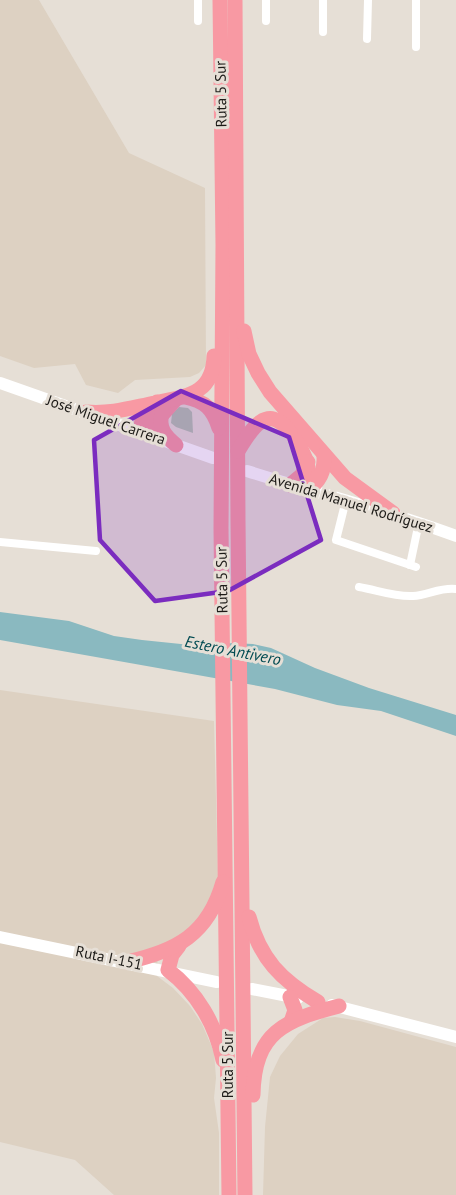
<svg xmlns="http://www.w3.org/2000/svg" width="456" height="1195" viewBox="0 0 456 1195" font-family="'PT Sans',sans-serif">
	<style>
		.built { fill: #ddd1c2 }
		.green { fill: #b3c2af }
		.water { fill: #8ab9c0 }
		.lines { fill: none; stroke-linecap: round; stroke-linejoin: round }
		.street { stroke: #fff; stroke-width: 8 }
		.secondary { stroke: #fff; stroke-width: 12 }
		.highway { stroke: #f899a3; stroke-width: 15 }
		.marked { fill: #7b2cbf; fill-opacity: 0.2; stroke: #7b2cbf; stroke-width: 4.5; stroke-linejoin: round }
		.labels { text-anchor: middle; stroke-width: 6; stroke-linejoin: round; paint-order: stroke }
		.street-label { font-size: 15px; fill: #1c1a17; stroke: #e6dfd6 }
		.water-label { font-size: 16px; font-style: italic; fill: #004a51; stroke: #e6dfd6 }
	</style>
	<rect width="100%" height="100%" fill="#e6dfd6"/>
	<g class="built">
		<polygon points="0,0 39,0 129,153 205,188 206,365 199,373 190,377 135,380 118,393 86,385 75,364 34,368 0,356"/>
		<polygon points="0,690 214,721 218,878 214,892 197,922 181,938 158,947 157,976 173,988 190,1006 202,1024 214,1052 216,1078 214,1098 219,1133 219,1195 114,1195 75,1160 0,1142"/>
		<polygon points="335,1017 360,1021 456,1047 456,1195 263,1195 265,1127 270,1077 280,1056 298,1034 323,1018"/>
	</g>
	<polygon class="green" points="179,407 188,408 192,412 193,433 176,427 171,423 172,414"/>
	<polygon class="water" points="0,612 69,621 114,636 142,640 210,647 232,643 253,644 271,648 315,668 369,688 456,715 456,736 381,711 337,705 275,689 203,676 0,640"/>
	<g class="lines">
		<g class="street">
			<polyline points="198,0 198,21"/>
			<polyline points="323,0 323,32"/>
			<polyline points="266,21 266,0"/>
			<polyline points="367,39 368,0"/>
			<polyline points="416,47 416,0"/>
			<polyline points="346,500 336,540 416,567"/>
			<polyline points="0,542 96,551"/>
			<polyline points="410,565 419,522"/>
			<path d="M359,587c18,3 35,10 54,9 15,-1 28,-9 43,-7"/>
		</g>
		<g class="secondary">
			<polyline points="0,383 213,458"/>
			<path d="M247,471c69,22 140,39 209,65"/>
			<polyline points="0,937 217,982"/>
			<polyline points="252,989 298,998"/>
			<polyline points="332,1005 456,1037"/>
		</g>
		<g class="highway">
			<polyline points="220,0 223,245 221,528 229,1195"/>
			<polyline points="235,0 238,520 245,1195"/>
			<polyline points="244,331 249,354 258,373 270,392 345,478 393,513"/>
			<path d="M185,397c20,4 28,12 34,31"/>
			<path d="M157,402c-11,7 -18,17 -15,30l11,-7 23,-26"/>
			<path d="M86,412c26,2 44,-4 69,-9 31,-7 58,-8 59,-47"/>
			<path d="M162,413c-4,15 3,23 14,32"/>
			<path d="M295,439c12,19 16,28 12,51"/>
			<path d="M238,451c12,-20 29,-50 52,-19"/>
			<polyline points="290,485 302,475 308,462"/>
			<path d="M307,490c13,-8 18,-20 17,-35"/>
			<path d="M249,917c11,42 32,63 69,85"/>
			<path d="M179,946l-7,9 -4,15c29,22 48,55 55,90"/>
			<path d="M127,962c49,-11 81,-27 96,-80"/>
			<polyline points="290,997 295,1010 291,1022"/>
			<path d="M253,1095c1,-63 32,-75 86,-89"/>
		</g>
	</g>
	<path class="marked" d="M181,391l108,46 32,103 -93,51 -73,10 -55,-61 -6,-100z"/>
	<g class="labels">
		<g class="street-label">
			<text transform="translate(221 94) rotate(-91)" y="5">Ruta 5 Sur</text>
			<text transform="translate(106 420) rotate(19)" y="5">José Miguel Carrera</text>
			<text transform="translate(351 503) rotate(17)" y="5">Avenida Manuel Rodríguez</text>
			<text transform="translate(222 580) rotate(-91)" y="5">Ruta 5 Sur</text>
			<text transform="translate(109 958) rotate(12)" y="5">Ruta I-151</text>
			<text transform="translate(228 1065) rotate(-90)" y="5">Ruta 5 Sur</text>
		</g>
		<g class="water-label">
			<text transform="translate(233 650) rotate(11)" y="6">Estero Antivero</text>
		</g>
	</g>
</svg>
